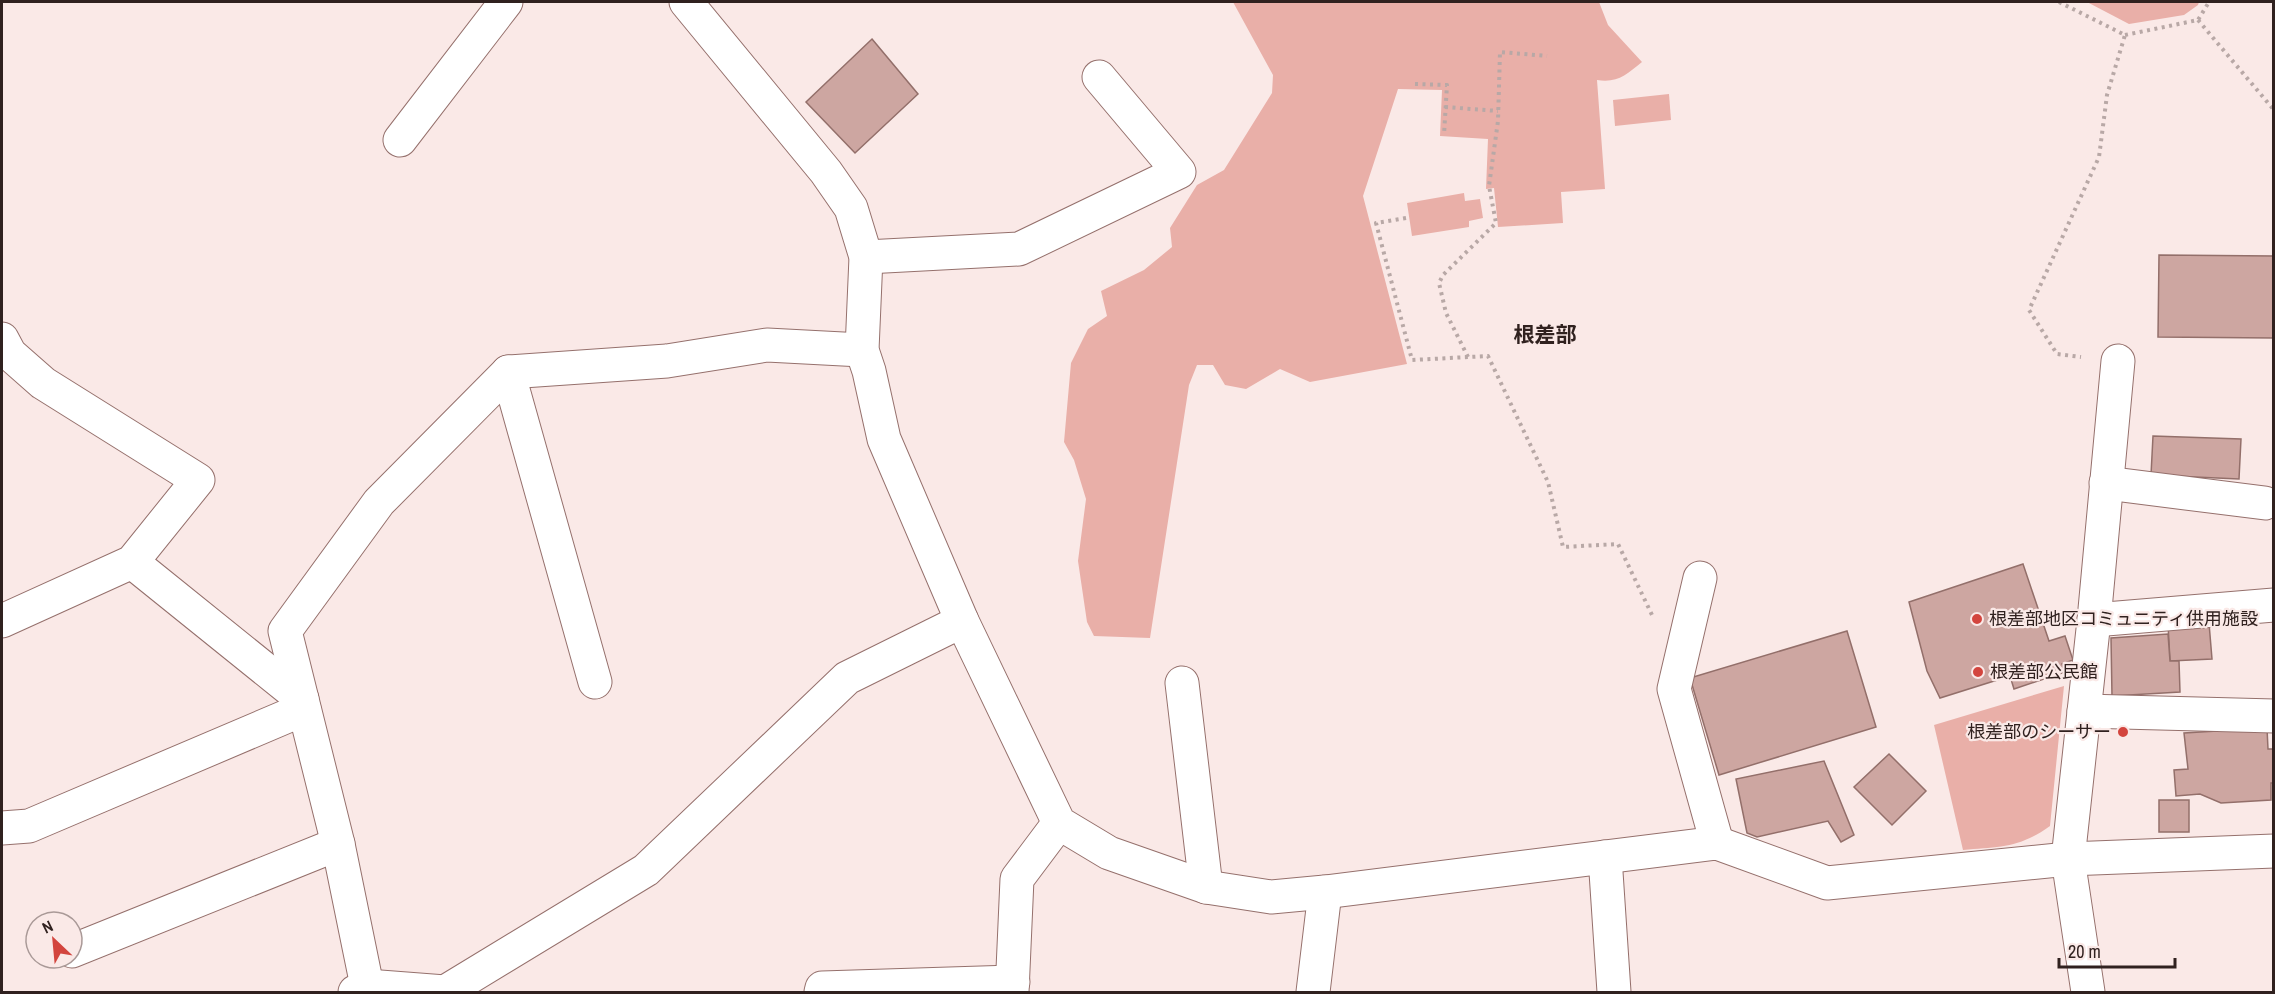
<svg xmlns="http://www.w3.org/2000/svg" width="2275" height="994" viewBox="0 0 2275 994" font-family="'Archivo Narrow','Noto Sans JP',sans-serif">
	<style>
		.green { fill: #e9afa8 }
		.building { fill: #cda6a1; stroke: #936f6a; stroke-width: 1.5 }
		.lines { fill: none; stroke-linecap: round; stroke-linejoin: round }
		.minor-casing { stroke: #95706c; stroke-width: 35 }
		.path { stroke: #b8a8a6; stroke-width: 4; stroke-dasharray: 3 4.5; stroke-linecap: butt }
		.minor { stroke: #fff; stroke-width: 33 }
		.poi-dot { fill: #d3453e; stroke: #fae9e7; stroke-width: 2 }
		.labels { text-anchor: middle; stroke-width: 4.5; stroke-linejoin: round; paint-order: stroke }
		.poi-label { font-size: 18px; fill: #30211f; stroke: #fae9e7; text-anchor: start }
		.quarter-label { font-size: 21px; font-weight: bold; fill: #30211f; stroke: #fae9e7 }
	</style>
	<rect width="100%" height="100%" fill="#fae9e7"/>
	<g class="green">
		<path d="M1233,2h366l9,23 34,37c-16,13 -24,21 -45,18l8,109 -44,3 2,31 -65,4 -4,-39 -8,1 2,-50 -48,-3 2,-46 -44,-1 -35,107 44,168 -97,18 -30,-13 -34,20 -21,-4 -12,-20h-16l-8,20 -39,253 -56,-2 -7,-14 -9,-61 8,-62 -12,-39 -10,-18 7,-79 17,-34 19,-13 -6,-25 43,-21 28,-23 -2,-19 27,-43 27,-15 48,-77 1,-18z"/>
		<polygon points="2087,2 2199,2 2198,5 2184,15 2129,24"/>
		<polygon points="1669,94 1671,120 1615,126 1613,100"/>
		<polygon points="1464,193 1465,201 1480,199 1483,218 1469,221 1469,227 1412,236 1407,203"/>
		<path d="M2064,686l-14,140c-30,22 -51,21 -87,24l-29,-125z"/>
	</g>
	<g class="building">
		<polygon points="872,39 918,94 855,153 806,102"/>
		<polygon points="2159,255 2274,256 2274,338 2158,337"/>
		<polygon points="2153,436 2241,439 2239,479 2151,475"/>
		<polygon points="2023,564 2049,641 2065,636 2073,660 2062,664 2065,672 2014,689 2010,676 1940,698 1927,671 1909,602"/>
		<polygon points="2209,623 2212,659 2170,661 2168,624"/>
		<polygon points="1847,631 1876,727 1719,775 1690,678"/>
		<polygon points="2168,634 2170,661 2179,661 2180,692 2112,696 2111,638"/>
		<polygon points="2267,728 2268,749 2274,749 2274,783 2271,783 2271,800 2221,803 2200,794 2176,796 2174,770 2188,769 2184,733"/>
		<polygon points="1889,754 1926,791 1892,825 1854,787"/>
		<polygon points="1824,761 1854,835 1841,842 1828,821 1757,837 1747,833 1736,779"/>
		<rect x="2159" y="800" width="30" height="32"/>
	</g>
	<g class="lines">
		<defs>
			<g id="minor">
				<polyline points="686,2 826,172 851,208 866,257 862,350 869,371 884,439 962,621 1059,823 1109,853 1206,887 1271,897 1325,892 1717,843 1827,883 2068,859 2274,851"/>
				<polyline points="400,140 506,2"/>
				<polyline points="866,257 1019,249 1179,172 1099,77"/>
				<polyline points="2,339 10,354 43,383 198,480 132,562 2,621"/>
				<polyline points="508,372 595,682"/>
				<polyline points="2106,483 2265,503"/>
				<polyline points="132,562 302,699"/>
				<polyline points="1700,578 1674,689 1717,843"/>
				<polyline points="2094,620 2274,605"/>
				<polyline points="1182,683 1206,887"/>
				<polyline points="2084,711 2274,716"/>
				<polyline points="2,828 29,826 304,709"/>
				<polyline points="1605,857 1614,992"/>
				<polyline points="72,951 338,844"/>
				<polyline points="367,986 338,844 285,631 379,502 508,372 667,361 767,345 862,350"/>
				<polyline points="355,992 367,986 445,992 646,870 847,678 962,621"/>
				<polyline points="821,992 822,988 1013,982"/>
				<polyline points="1012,992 1017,879 1059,823"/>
				<polyline points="1313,992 1325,892"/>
				<polyline points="2088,992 2068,859 2094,620 2118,361"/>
			</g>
		</defs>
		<use href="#minor" class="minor-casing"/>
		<g class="path">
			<polyline points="2059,2 2125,35 2107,95 2099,157 2029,310 2057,354 2081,357"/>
			<polyline points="2198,20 2274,110"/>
			<polyline points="2125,35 2198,20 2209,2"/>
			<polyline points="1415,84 1447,85 1444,135"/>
			<polyline points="1445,107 1498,111"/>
			<polyline points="1406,218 1376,223 1412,360 1488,356 1548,482 1563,547 1618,544 1653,617"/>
			<polyline points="1468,357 1446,313 1439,283 1443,275 1496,223 1489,186 1498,121 1500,52 1547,56"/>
		</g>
		<use href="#minor" class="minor"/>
	</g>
	<g class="poi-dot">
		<circle cx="1977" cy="619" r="6"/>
		<circle cx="1978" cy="672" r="6"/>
		<circle cx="2123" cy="732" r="6"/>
	</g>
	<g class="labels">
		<g class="poi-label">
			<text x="1989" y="625">根差部地区コミュニティ供用施設</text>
			<text x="1990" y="678">根差部公民館</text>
			<text x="2111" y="738" text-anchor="end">根差部のシーサー</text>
		</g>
		<g class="quarter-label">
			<text x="1545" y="342">根差部</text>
		</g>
	</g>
	<rect width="2275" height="994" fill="none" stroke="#30211f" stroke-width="6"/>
	<g transform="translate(54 940) rotate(334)"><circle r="28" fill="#fae9e7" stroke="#a99997" stroke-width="1.5"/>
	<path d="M0-4.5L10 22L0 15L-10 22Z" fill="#d3453e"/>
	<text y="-9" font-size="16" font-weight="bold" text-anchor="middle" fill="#30211f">N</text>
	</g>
	<path d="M2059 958v9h116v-9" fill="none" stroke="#30211f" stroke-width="3"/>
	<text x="2068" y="958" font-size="18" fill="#30211f" stroke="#fae9e7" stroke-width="4.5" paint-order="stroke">20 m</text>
</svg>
